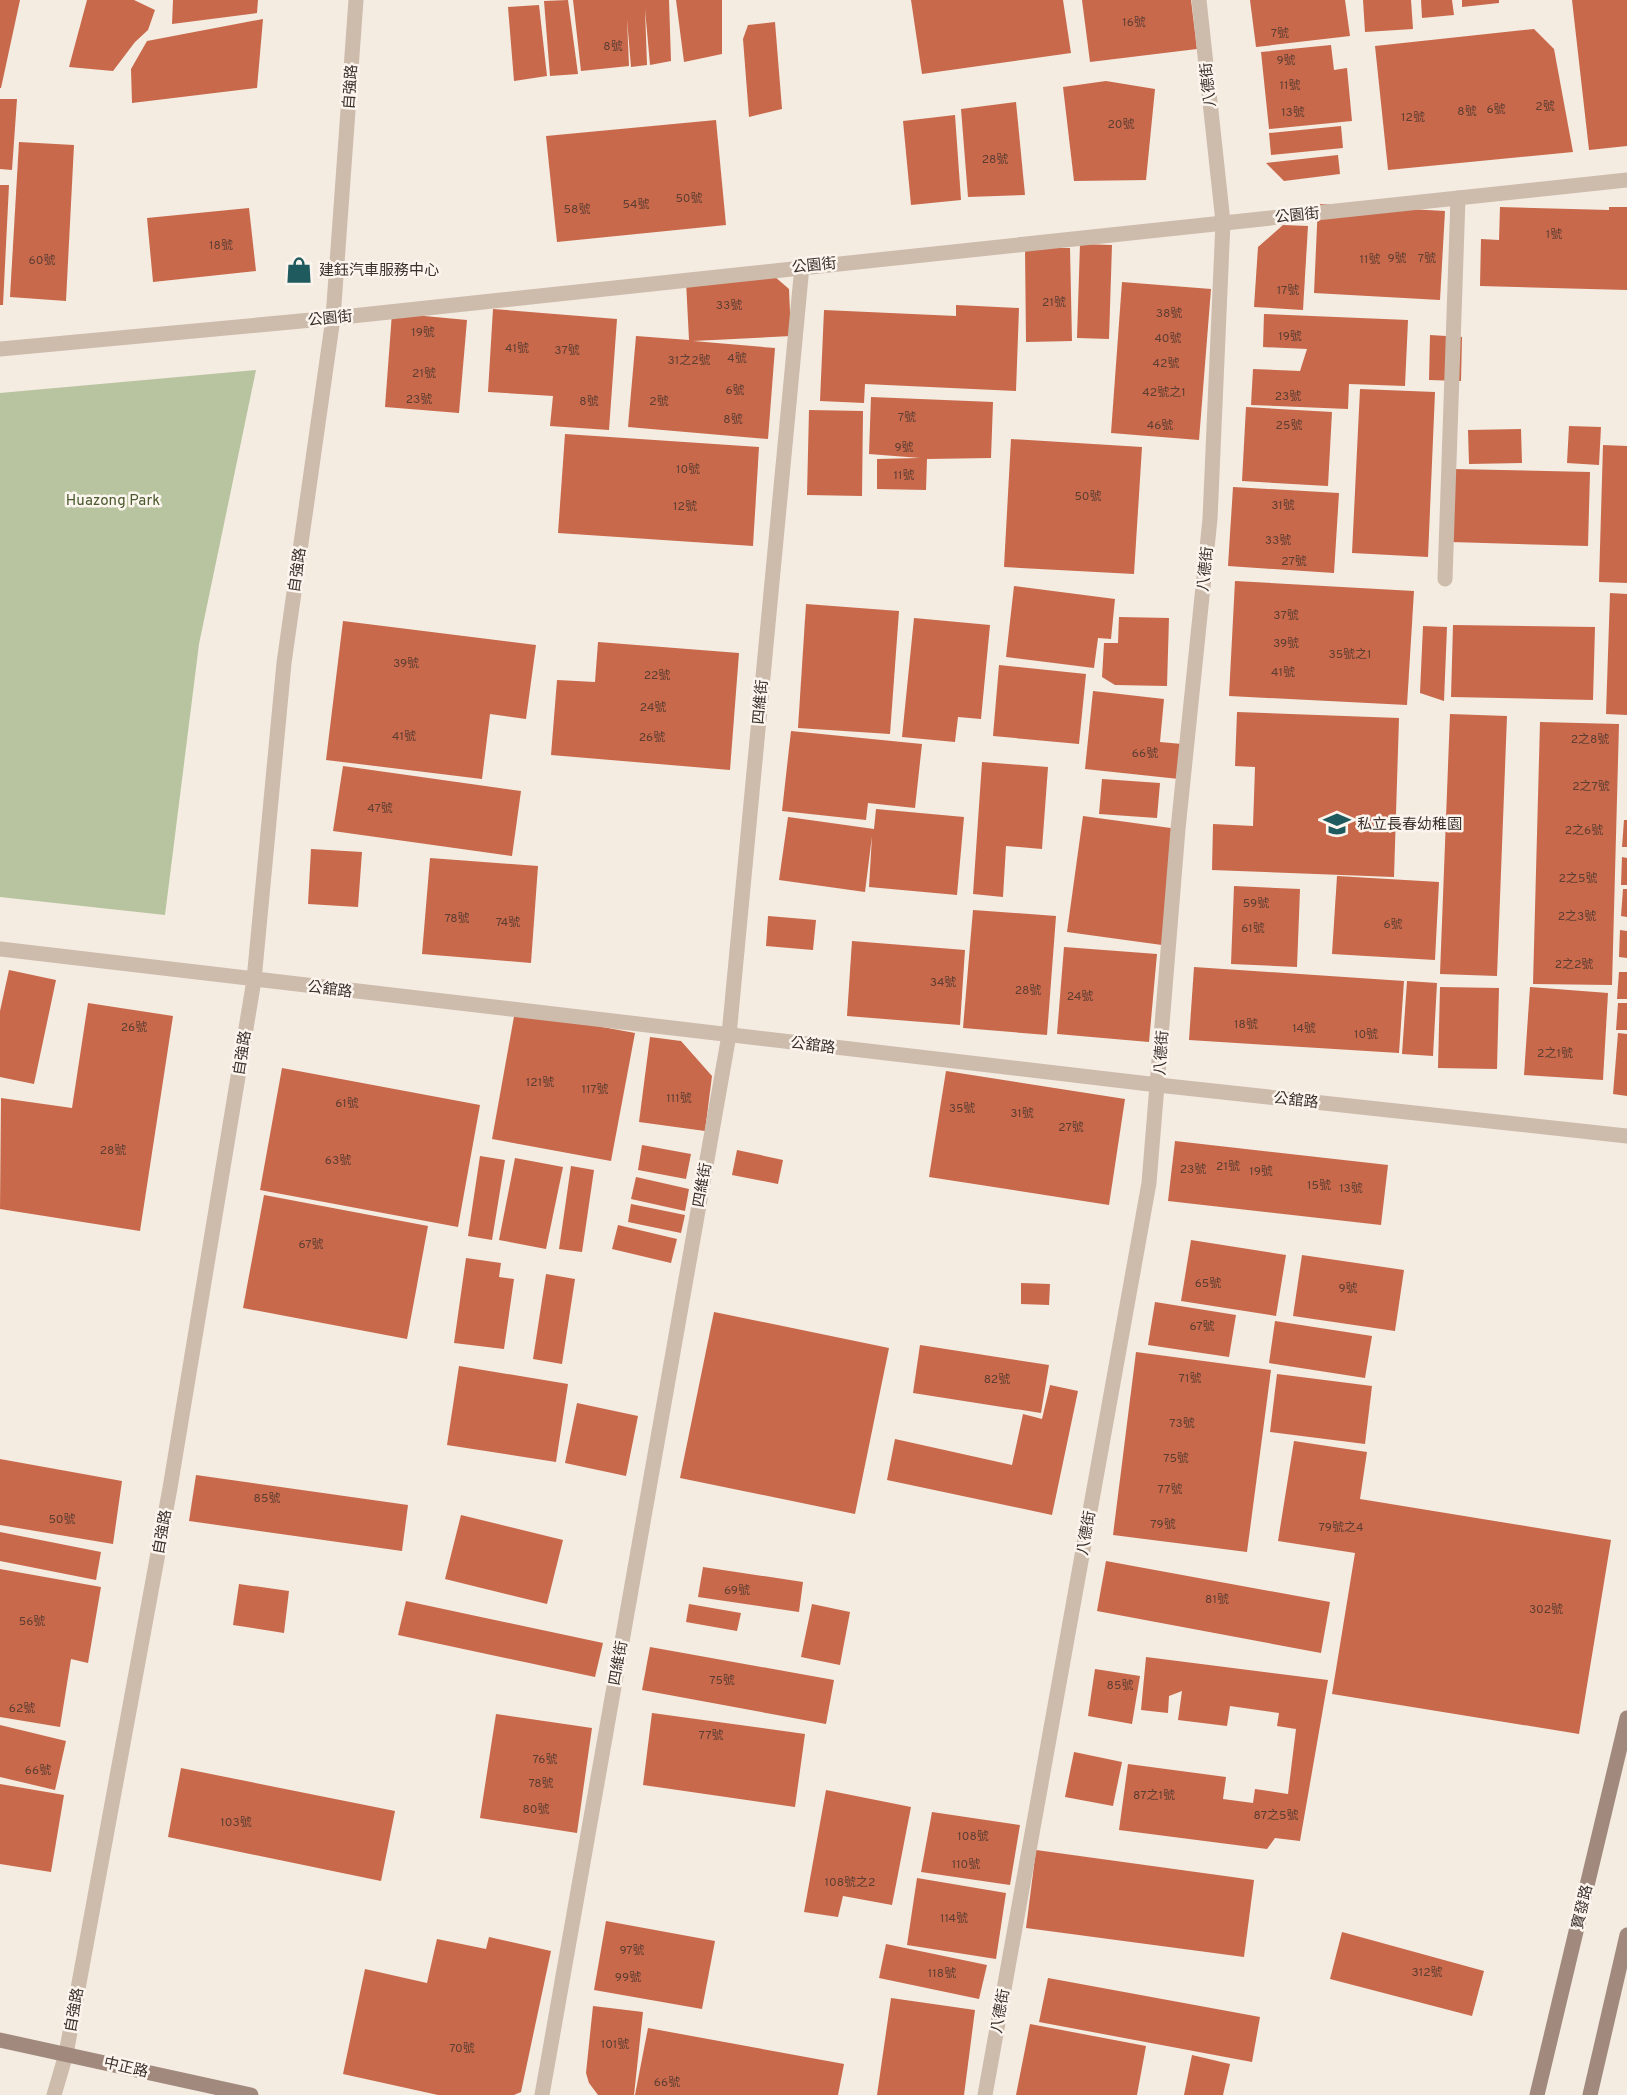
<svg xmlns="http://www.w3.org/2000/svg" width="1627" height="2095" viewBox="0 0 1627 2095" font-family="Overpass,'Noto Sans TC',sans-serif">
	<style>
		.green { fill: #b8c4a0 }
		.building { fill: #c8694b }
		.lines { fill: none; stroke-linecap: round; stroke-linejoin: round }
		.service { stroke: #cdbbac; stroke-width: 15 }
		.minor { stroke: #cdbbac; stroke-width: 15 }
		.secondary { stroke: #a18a7d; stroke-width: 15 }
		.labels { text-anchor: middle; stroke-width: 5; stroke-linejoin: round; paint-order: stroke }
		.number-label { font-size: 12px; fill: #5e3e33 }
		.street-label { font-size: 15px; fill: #3b302b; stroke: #fbf5ee }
		.poi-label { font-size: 15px; fill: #3b302b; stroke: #fbf5ee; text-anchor: start }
		.park-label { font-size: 15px; fill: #4a5a2e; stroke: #fbf5ee }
	</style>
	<rect width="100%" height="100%" fill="#f4ebe1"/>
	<polygon class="green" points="256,370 199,644 165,915 0,897 0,393"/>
	<g class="building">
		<polygon points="0,0 20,0 1,88 0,88"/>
		<polygon points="87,0 134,0 155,10 148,30 135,42 113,71 69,67"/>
		<polygon points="173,0 258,0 257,13 172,24"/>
		<polygon points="568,0 578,74 550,76 544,1"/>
		<polygon points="573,0 669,0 671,61 650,65 645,9 647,65 631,67 627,19 629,66 581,71"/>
		<polygon points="676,0 722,0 722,54 684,62"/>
		<polygon points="911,0 1063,0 1071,53 922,74"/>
		<polygon points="1082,0 1191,0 1197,49 1090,62"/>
		<polygon points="1250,0 1345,0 1350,36 1256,47"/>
		<polygon points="1363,0 1411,0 1413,29 1365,32"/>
		<polygon points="1421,0 1452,0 1454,15 1422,18"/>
		<polygon points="1462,0 1499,0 1499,3 1462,7"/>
		<polygon points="1572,0 1627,0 1627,146 1589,150"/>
		<polygon points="539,5 547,76 514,81 508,7"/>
		<polygon points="263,19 257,88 132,103 131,69 147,41"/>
		<polygon points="775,22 782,109 749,117 743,39 748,25"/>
		<polygon points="1534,29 1554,49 1573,152 1388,170 1375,46"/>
		<polygon points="1331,45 1334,70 1347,68 1352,121 1269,129 1261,52"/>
		<polygon points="1106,81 1155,89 1146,180 1074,181 1063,87"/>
		<polygon points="0,99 17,99 12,170 0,169"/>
		<polygon points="1016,102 1025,195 968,197 961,109"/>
		<polygon points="955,115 961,200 911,205 903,121"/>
		<polygon points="716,120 726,225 557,242 546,136"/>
		<polygon points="1341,126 1343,148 1271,155 1269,133"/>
		<polygon points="19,142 74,145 66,301 10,297"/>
		<polygon points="1338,155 1340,174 1284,181 1266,163"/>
		<polygon points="0,185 9,185 3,305 0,305"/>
		<polygon points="1318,204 1445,211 1440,300 1314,293"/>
		<polygon points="1500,207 1609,210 1609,207 1627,207 1627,290 1480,286 1481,239 1499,240"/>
		<polygon points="249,208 256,271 153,282 147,218"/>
		<polygon points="1283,225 1308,226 1303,310 1254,307 1258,247"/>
		<polygon points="1080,244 1112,245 1109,339 1077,338"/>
		<polygon points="1025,248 1070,248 1072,341 1026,342"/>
		<polygon points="774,276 789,289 791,336 693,341 775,348 768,439 628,427 636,336 689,340 686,281"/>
		<polygon points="1122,282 1211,289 1199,440 1111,433"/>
		<polygon points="956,305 1019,308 1016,391 865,384 864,403 820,401 824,310 956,316"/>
		<polygon points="493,309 617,319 609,430 550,426 553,396 488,392"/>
		<polygon points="392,313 467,320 459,413 385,407"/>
		<polygon points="1264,314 1408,320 1405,386 1349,384 1348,409 1251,405 1253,369 1300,371 1307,349 1263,347"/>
		<polygon points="1430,335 1462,337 1461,381 1429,380"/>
		<polygon points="1360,389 1435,392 1428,557 1352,553"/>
		<polygon points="871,397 993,402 991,458 927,459 926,490 877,489 877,459 920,458 869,454"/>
		<polygon points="1246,407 1332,412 1328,486 1242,481"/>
		<polygon points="809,410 863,411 862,496 807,495"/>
		<polygon points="1569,426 1601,427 1599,465 1567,463"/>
		<polygon points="1521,429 1522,463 1469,464 1468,430"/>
		<polygon points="565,434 759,447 753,546 558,533"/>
		<polygon points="1011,439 1142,447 1134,574 1004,567"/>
		<polygon points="1603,445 1627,446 1627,583 1599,582"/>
		<polygon points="1453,469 1590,472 1588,546 1451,542"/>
		<polygon points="1233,487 1339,493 1334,573 1228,566"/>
		<polygon points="1235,581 1414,591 1407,705 1229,696"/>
		<polygon points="1014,586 1115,599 1111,639 1098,638 1094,668 1006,657"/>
		<polygon points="1610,593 1627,594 1627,715 1606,714"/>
		<polygon points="806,604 899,611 890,734 798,728"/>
		<polygon points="1119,617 1169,618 1167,686 1115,685 1102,677 1104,643 1118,643"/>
		<polygon points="914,618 990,625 981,719 958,717 955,742 902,737"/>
		<polygon points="343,621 536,645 526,719 490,714 482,779 326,760"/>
		<polygon points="1453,625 1595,627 1593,700 1451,697"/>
		<polygon points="1423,626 1447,627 1444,701 1420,693"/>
		<polygon points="598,642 739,653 730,770 551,755 557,680 595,682"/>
		<polygon points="999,665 1086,674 1079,744 993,736"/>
		<polygon points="1093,691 1164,699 1160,742 1182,744 1179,779 1085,769"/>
		<polygon points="1237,712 1399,718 1394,877 1212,870 1213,824 1253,826 1255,767 1235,766"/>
		<polygon points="1450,714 1507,716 1497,976 1440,974"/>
		<polygon points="1540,722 1619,724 1612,985 1533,984"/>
		<polygon points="791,731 922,744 915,808 868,803 866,820 782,811"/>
		<polygon points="982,762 1048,767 1042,849 1006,846 1003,897 973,894"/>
		<polygon points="343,766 521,791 512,856 333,831"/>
		<polygon points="1102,779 1160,783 1157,818 1099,814"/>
		<polygon points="876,809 964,817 957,895 869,887 872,836 865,892 779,880 788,817 874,829"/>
		<polygon points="1083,816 1178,829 1162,945 1067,932"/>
		<polygon points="1624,820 1627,820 1627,847 1622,847"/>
		<polygon points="311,849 362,852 358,907 308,904"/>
		<polygon points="1622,857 1627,858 1627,885 1621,885"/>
		<polygon points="430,858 538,866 531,963 422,954"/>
		<polygon points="1337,876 1439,882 1435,960 1332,954"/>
		<polygon points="1234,886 1300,889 1297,967 1231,964"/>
		<polygon points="1623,889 1627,889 1627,917 1621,916"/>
		<polygon points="973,910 1056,916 1047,1035 963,1028"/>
		<polygon points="768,916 816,920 813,950 766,946"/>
		<polygon points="1620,930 1627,931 1627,958 1619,957"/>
		<polygon points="852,941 965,950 960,1025 847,1016"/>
		<polygon points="1064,947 1157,954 1149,1042 1057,1034"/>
		<polygon points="1194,967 1404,981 1399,1053 1189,1040"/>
		<polygon points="9,970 56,980 34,1084 0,1077 0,1011"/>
		<polygon points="1619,972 1627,972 1627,999 1617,999"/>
		<polygon points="1407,981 1437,983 1433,1056 1402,1054"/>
		<polygon points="1440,987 1499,988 1497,1069 1438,1068"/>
		<polygon points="1530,987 1608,993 1603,1080 1524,1075"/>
		<polygon points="88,1003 173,1016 140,1231 0,1209 1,1098 72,1108"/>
		<polygon points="1618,1003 1627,1003 1627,1030 1616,1030"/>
		<polygon points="515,1011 635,1033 611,1161 492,1139"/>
		<polygon points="1618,1033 1627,1034 1627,1096 1613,1094"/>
		<polygon points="650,1037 681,1041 712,1076 705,1131 639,1122"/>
		<polygon points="282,1068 480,1105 458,1227 260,1190"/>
		<polygon points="946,1071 1125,1099 1109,1205 929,1177"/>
		<polygon points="1175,1141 1388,1165 1381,1225 1168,1201"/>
		<polygon points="642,1145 691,1154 686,1179 638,1170"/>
		<polygon points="737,1150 783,1160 778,1184 732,1175"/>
		<polygon points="480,1156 505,1160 492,1240 468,1236"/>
		<polygon points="515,1158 563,1167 546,1249 499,1240"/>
		<polygon points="571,1166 594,1170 582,1252 559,1249"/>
		<polygon points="636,1177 689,1189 685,1211 631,1199"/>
		<polygon points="264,1195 428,1226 407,1339 243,1308"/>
		<polygon points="631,1204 685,1215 681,1233 628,1222"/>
		<polygon points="618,1225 677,1239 671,1263 612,1249"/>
		<polygon points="1191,1240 1286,1255 1276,1316 1181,1301"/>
		<polygon points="1302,1255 1404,1270 1395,1331 1293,1316"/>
		<polygon points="466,1258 501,1263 499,1277 514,1279 504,1349 454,1343"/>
		<polygon points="546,1274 575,1279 562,1364 533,1359"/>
		<polygon points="1021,1283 1050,1284 1049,1305 1021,1304"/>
		<polygon points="1155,1302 1236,1315 1229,1357 1148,1345"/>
		<polygon points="714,1312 889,1348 855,1514 680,1478"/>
		<polygon points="1275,1321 1372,1336 1365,1378 1269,1363"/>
		<polygon points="920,1345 1049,1365 1041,1413 913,1393"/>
		<polygon points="1136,1352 1271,1370 1247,1552 1113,1535"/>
		<polygon points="459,1366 568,1384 556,1462 447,1445"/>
		<polygon points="1277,1374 1372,1386 1365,1444 1270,1432"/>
		<polygon points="1050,1385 1078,1391 1052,1515 887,1480 895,1439 1012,1465 1023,1414 1042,1419"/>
		<polygon points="577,1403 638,1416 626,1476 565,1463"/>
		<polygon points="1294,1441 1367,1452 1360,1499 1611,1540 1579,1734 1332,1694 1355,1553 1278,1541"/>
		<polygon points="0,1459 122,1481 113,1544 0,1525"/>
		<polygon points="196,1475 408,1505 402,1551 189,1521"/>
		<polygon points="461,1515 563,1540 547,1604 445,1579"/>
		<polygon points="0,1532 101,1552 96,1580 0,1561"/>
		<polygon points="1106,1561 1330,1602 1321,1653 1097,1611"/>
		<polygon points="703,1567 803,1582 799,1612 698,1597"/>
		<polygon points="0,1569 101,1587 88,1663 71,1659 60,1727 0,1717"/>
		<polygon points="239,1584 289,1591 284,1633 233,1625"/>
		<polygon points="406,1601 603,1643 595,1677 398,1635"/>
		<polygon points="689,1604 741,1613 737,1631 686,1622"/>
		<polygon points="812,1604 850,1612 840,1665 801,1657"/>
		<polygon points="650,1647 834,1680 826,1724 642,1690"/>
		<polygon points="1146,1657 1328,1680 1300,1841 1275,1838 1267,1849 1119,1830 1128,1764 1226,1777 1223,1799 1253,1803 1255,1789 1288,1794 1296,1729 1277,1726 1279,1713 1230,1706 1227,1726 1178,1720 1182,1691 1169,1696 1168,1713 1141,1710"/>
		<polygon points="1095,1669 1140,1676 1132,1724 1088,1716"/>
		<polygon points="652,1713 805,1734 795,1807 643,1785"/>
		<polygon points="496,1714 592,1728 577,1833 480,1818"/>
		<polygon points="0,1725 66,1741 55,1790 0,1777"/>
		<polygon points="1074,1752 1122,1762 1113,1806 1065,1797"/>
		<polygon points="181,1768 395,1811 381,1881 168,1837"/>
		<polygon points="0,1784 64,1795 51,1872 0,1864"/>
		<polygon points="826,1790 911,1807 892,1905 843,1896 838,1917 804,1912"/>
		<polygon points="932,1812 1020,1825 1010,1885 921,1872"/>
		<polygon points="1036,1850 1254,1880 1244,1957 1026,1928"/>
		<polygon points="917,1878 1006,1893 996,1959 907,1945"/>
		<polygon points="606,1921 715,1941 702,2009 594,1990"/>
		<polygon points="1342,1932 1484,1971 1472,2016 1330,1979"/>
		<polygon points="489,1937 551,1951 521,2092 514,2095 438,2095 343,2074 365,1969 427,1983 437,1939 486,1949"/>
		<polygon points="886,1944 987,1965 979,1999 879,1978"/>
		<polygon points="1048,1978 1260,2017 1252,2062 1039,2022"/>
		<polygon points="891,1998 975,2010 964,2095 877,2095"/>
		<polygon points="593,2006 643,2012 634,2095 598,2095 589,2083 586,2073"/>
		<polygon points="1030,2024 1146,2046 1137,2095 1016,2095"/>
		<polygon points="648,2028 844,2064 838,2095 635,2095"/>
		<polygon points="1192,2055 1230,2064 1223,2095 1184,2095"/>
	</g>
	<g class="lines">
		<polyline class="service" points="1445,579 1458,198"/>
		<g class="minor">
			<polyline points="0,349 333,318 1627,180"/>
			<polyline points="0,949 1158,1085 1627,1136"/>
			<polyline points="54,2095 66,2054 170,1488 254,980 284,663 333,318 356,0"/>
			<polyline points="542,2095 729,1035 802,266"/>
			<polyline points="985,2095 1149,1183 1178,829 1210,519 1223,222 1199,0"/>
		</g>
		<g class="secondary">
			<polyline points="0,2040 251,2095"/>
			<polyline points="1537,2095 1627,1718"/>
			<polyline points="1590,2095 1627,1935"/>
		</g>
	</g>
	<defs>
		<symbol id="shop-bare" viewBox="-9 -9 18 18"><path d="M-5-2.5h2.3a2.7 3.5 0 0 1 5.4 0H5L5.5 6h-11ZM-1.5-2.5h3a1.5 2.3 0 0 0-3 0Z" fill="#1f5a5e" stroke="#fbf5ee" stroke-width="2.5" paint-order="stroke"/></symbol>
		<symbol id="school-bare" viewBox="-9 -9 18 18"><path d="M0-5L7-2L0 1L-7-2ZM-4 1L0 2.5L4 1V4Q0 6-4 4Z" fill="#1f5a5e" stroke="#fbf5ee" stroke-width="2.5" paint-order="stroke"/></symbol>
	</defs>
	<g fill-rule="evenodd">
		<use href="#shop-bare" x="280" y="251" width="38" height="38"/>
		<use href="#school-bare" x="1318" y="805" width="38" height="38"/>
	</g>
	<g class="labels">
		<g class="number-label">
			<text x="1134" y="26">16號</text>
			<text x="1280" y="37">7號</text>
			<text x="613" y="50">8號</text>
			<text x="1286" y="64">9號</text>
			<text x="1290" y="89">11號</text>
			<text x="1545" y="110">2號</text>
			<text x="1496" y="113">6號</text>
			<text x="1467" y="115">8號</text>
			<text x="1293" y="116">13號</text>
			<text x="1413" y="121">12號</text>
			<text x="1121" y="128">20號</text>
			<text x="995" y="163">28號</text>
			<text x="689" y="202">50號</text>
			<text x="636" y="208">54號</text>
			<text x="577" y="213">58號</text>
			<text x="1554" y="238">1號</text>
			<text x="221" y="249">18號</text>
			<text x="1397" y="262">9號</text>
			<text x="1427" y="262">7號</text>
			<text x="1370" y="263">11號</text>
			<text x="42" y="264">60號</text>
			<text x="1288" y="294">17號</text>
			<text x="1054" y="306">21號</text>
			<text x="729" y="309">33號</text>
			<text x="1169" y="317">38號</text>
			<text x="423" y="336">19號</text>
			<text x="1290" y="340">19號</text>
			<text x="1168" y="342">40號</text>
			<text x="517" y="352">41號</text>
			<text x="567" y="354">37號</text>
			<text x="737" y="362">4號</text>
			<text x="689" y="364">31之2號</text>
			<text x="1166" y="367">42號</text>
			<text x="424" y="377">21號</text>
			<text x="735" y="394">6號</text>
			<text x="1164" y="396">42號之1</text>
			<text x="1288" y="400">23號</text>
			<text x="419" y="403">23號</text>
			<text x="589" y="405">8號</text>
			<text x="659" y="405">2號</text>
			<text x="907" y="421">7號</text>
			<text x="733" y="423">8號</text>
			<text x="1160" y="429">46號</text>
			<text x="1289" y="429">25號</text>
			<text x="904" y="451">9號</text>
			<text x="688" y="473">10號</text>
			<text x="904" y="479">11號</text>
			<text x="1088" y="500">50號</text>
			<text x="1283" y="509">31號</text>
			<text x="685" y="510">12號</text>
			<text x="1278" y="544">33號</text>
			<text x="1294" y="565">27號</text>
			<text x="1286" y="619">37號</text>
			<text x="1286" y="647">39號</text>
			<text x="1350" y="658">35號之1</text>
			<text x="406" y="667">39號</text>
			<text x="1283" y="676">41號</text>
			<text x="657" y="679">22號</text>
			<text x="653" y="711">24號</text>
			<text x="404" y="740">41號</text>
			<text x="652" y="741">26號</text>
			<text x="1590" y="743">2之8號</text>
			<text x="1145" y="757">66號</text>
			<text x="1591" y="790">2之7號</text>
			<text x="380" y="812">47號</text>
			<text x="1584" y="834">2之6號</text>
			<text x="1578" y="882">2之5號</text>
			<text x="1256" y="907">59號</text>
			<text x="1577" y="920">2之3號</text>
			<text x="457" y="922">78號</text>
			<text x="508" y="926">74號</text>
			<text x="1393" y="928">6號</text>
			<text x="1253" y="932">61號</text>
			<text x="1574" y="968">2之2號</text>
			<text x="943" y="986">34號</text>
			<text x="1028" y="994">28號</text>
			<text x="1080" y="1000">24號</text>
			<text x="1246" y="1028">18號</text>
			<text x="134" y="1031">26號</text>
			<text x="1304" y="1032">14號</text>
			<text x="1366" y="1038">10號</text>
			<text x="1555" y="1057">2之1號</text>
			<text x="540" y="1086">121號</text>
			<text x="595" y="1093">117號</text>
			<text x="679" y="1102">111號</text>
			<text x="347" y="1107">61號</text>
			<text x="962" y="1112">35號</text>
			<text x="1022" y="1117">31號</text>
			<text x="1071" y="1131">27號</text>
			<text x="113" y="1154">28號</text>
			<text x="338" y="1164">63號</text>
			<text x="1228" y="1170">21號</text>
			<text x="1193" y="1173">23號</text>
			<text x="1261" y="1175">19號</text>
			<text x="1319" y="1189">15號</text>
			<text x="1351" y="1192">13號</text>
			<text x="311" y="1248">67號</text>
			<text x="1208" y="1287">65號</text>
			<text x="1348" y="1292">9號</text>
			<text x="1202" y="1330">67號</text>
			<text x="1190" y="1382">71號</text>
			<text x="997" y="1383">82號</text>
			<text x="1182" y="1427">73號</text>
			<text x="1176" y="1462">75號</text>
			<text x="1170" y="1493">77號</text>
			<text x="267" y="1502">85號</text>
			<text x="62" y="1523">50號</text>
			<text x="1163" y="1528">79號</text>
			<text x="1341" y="1531">79號之4</text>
			<text x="737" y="1594">69號</text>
			<text x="1217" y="1603">81號</text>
			<text x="1546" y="1613">302號</text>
			<text x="32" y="1625">56號</text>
			<text x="722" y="1684">75號</text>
			<text x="1120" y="1689">85號</text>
			<text x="22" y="1712">62號</text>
			<text x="711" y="1739">77號</text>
			<text x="545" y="1763">76號</text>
			<text x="38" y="1774">66號</text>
			<text x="541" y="1787">78號</text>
			<text x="1154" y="1799">87之1號</text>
			<text x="536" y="1813">80號</text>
			<text x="1276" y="1819">87之5號</text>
			<text x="236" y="1826">103號</text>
			<text x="973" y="1840">108號</text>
			<text x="966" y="1868">110號</text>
			<text x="850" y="1886">108號之2</text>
			<text x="954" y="1922">114號</text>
			<text x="632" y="1954">97號</text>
			<text x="1427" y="1976">312號</text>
			<text x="942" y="1977">118號</text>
			<text x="628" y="1981">99號</text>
			<text x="615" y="2048">101號</text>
			<text x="462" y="2052">70號</text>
			<text x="667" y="2086">66號</text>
		</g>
		<g class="street-label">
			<text transform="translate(1208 85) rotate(-96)" y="5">八德街</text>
			<text transform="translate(350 87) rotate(-86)" y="5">自強路</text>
			<text transform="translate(1297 215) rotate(-6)" y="5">公園街</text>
			<text transform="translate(814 265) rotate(-6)" y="5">公園街</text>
			<text transform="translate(330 318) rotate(-6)" y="5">公園街</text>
			<text transform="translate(1205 569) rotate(-84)" y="5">八德街</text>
			<text transform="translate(297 570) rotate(-82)" y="5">自強路</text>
			<text transform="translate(760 702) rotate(-85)" y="5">四維街</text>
			<text transform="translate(330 989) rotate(7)" y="5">公舘路</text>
			<text transform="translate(813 1045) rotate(7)" y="5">公舘路</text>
			<text transform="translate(242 1053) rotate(-81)" y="5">自強路</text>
			<text transform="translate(1161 1053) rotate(-86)" y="5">八德街</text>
			<text transform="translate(1296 1100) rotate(6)" y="5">公舘路</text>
			<text transform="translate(702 1185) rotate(-80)" y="5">四維街</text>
			<text transform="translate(162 1532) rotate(-80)" y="5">自強路</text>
			<text transform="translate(1086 1533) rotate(-80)" y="5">八德街</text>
			<text transform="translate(618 1663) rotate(-80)" y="5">四維街</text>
			<text transform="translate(1582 1907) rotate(-77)" y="5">寶發路</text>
			<text transform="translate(74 2010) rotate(-80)" y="5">自強路</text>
			<text transform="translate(1000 2011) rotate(-80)" y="5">八德街</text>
			<text transform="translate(126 2067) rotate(13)" y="5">中正路</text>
		</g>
		<g class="poi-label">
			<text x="319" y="275">建鈺汽車服務中心</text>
			<text x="1357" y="829">私立長春幼稚園</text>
		</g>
		<g class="park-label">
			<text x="113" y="505">Huazong Park</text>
		</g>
	</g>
</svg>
